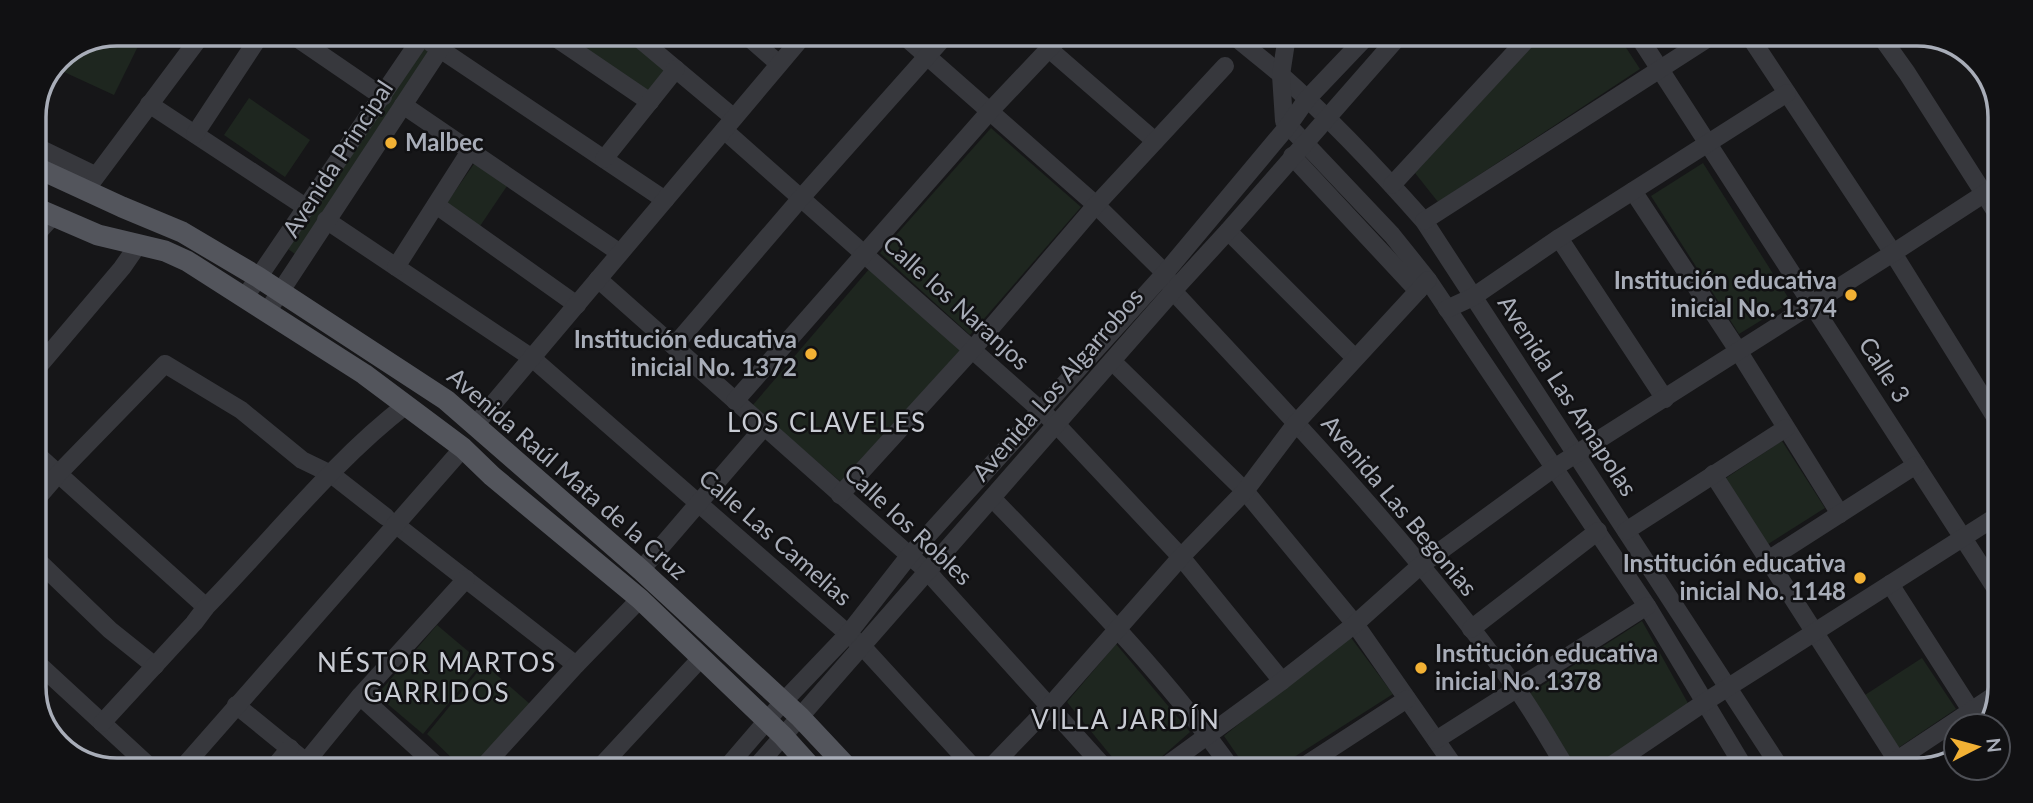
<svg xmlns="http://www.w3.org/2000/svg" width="2033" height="803" viewBox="0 0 2033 803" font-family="Lato,sans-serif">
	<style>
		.green { fill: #1e261f }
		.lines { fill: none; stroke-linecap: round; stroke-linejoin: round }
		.minor { stroke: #37383d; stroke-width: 18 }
		.major { stroke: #53555c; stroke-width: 21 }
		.poi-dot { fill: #f2b134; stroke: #111113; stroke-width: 2.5 }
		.labels { text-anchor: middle; stroke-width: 5; stroke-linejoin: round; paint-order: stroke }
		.poi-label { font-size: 24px; font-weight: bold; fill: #a8adb8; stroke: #111113; text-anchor: end }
		.street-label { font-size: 24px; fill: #a8adb8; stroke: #111113 }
		.neighbourhood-label { font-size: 26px; letter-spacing: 2px; fill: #c9ccd4; stroke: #111113 }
		.rim { fill: none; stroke: #a8adb8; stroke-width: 3.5 }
	</style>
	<rect width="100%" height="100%" fill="#161618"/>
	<g class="green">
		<polygon points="117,33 144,34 114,95 64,72 74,51"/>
		<polygon points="562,34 626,35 667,68 647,92"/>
		<polygon points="1540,37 1619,37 1640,69 1438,202 1415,173"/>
		<polygon points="422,49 426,49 429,54 295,254 288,249"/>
		<polygon points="249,98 310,140 285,177 224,135"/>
		<polygon points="991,128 1081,207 970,335 880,253"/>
		<polygon points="476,161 509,183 478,229 446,204"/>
		<polygon points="1703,163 1791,302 1739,334 1651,196"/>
		<polygon points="870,268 962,348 842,483 752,406"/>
		<polygon points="1782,441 1825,508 1765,546 1723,480"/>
		<polygon points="1642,621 1689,705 1590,769 1577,769 1526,696"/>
		<polygon points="437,625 482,663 423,734 377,695"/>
		<polygon points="1349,635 1393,694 1277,768 1246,768 1224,736"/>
		<polygon points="1116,644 1190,732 1149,768 1121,768 1067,702"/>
		<polygon points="1922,658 1956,709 1898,748 1865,695"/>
		<polygon points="484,664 530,704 473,766 460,766 427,734"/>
	</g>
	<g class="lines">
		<g class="minor">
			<polyline points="178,33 196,42"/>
			<polyline points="291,34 383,97"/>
			<polyline points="550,34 650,102"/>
			<polyline points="635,35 734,118"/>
			<polyline points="746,35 779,64"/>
			<path d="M903,35l193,170 69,68 8,18c119,127 241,255 343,397 19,26 34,54 51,81"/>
			<path d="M1234,36c15,13 31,25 46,38 51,45 99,96 144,147l357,548"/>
			<polyline points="1287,36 1281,75 1284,121 1392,235 1428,280 1647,606 1745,769"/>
			<polyline points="1639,37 1996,589"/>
			<polyline points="1750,37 1893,253 1997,420"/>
			<polyline points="1882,38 1907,73 1999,217"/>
			<polyline points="431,43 665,200"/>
			<polyline points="1049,49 1155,141"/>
			<polyline points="149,104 307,208"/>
			<polyline points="403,105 620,253"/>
			<polyline points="724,130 1056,424 1181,557 1282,681"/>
			<polyline points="195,134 261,34"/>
			<polyline points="33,145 95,175"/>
			<polyline points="1292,156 1418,291"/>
			<polyline points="604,159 676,69"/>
			<polyline points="1392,185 1529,37"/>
			<polyline points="85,191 203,33"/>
			<polyline points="1633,191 1739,352 1840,514"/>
			<polyline points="436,205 577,305"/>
			<polyline points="326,220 532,358 862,646 973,767"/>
			<polyline points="1424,221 1710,37"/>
			<polyline points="1228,231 1355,358"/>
			<polyline points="33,238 52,217"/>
			<polyline points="1559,238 1665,399"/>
			<polyline points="396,267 470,151"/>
			<polyline points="598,279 927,571 1105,768"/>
			<polyline points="245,297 424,34"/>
			<polyline points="1447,309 1473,297 1559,238 1787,93"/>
			<polyline points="267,312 450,34"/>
			<polyline points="674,346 801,198 946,35"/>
			<polyline points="1112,361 1245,491 1355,624 1456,769"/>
			<polyline points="33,373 122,268 138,245"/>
			<polyline points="735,401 990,111 1061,36"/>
			<polyline points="476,424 804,35"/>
			<polyline points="33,451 206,607"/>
			<polyline points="1713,474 1903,770"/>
			<polyline points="840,495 972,350 1096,205 1225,66"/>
			<path d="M992,498c83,86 169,171 239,270"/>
			<polyline points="33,503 58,474 165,364 241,410 302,460 331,474 386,517"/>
			<polyline points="395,524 576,665"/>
			<polyline points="1626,531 1786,428"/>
			<polyline points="33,556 110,630 155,666"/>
			<polyline points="1768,560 1916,465"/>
			<polyline points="641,570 764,427"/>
			<polyline points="1890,584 1981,726"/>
			<polyline points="1471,629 1598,531"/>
			<polyline points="33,659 148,765"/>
			<polyline points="360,696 437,766"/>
			<polyline points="236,705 311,766"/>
			<path d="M102,723l92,-100 12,-16c65,-66 127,-146 200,-202"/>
			<polyline points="1436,740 1647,606"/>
			<polyline points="306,762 360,696 466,579"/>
			<polyline points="185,765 463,448"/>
			<polyline points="275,766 290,748"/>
			<polyline points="484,766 576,665 640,599"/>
			<polyline points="601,766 702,657"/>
			<polyline points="727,767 783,702 848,634 909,556 1165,273 1288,126 1307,99 1367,36"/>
			<polyline points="756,767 1173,291 1228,231 1399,36"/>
			<polyline points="991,767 1049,707 1181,557 1245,491 1297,422 1428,280"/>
			<polyline points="1163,768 1282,681 1355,624 1421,565 1554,468 1893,253 1999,184"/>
			<polyline points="1301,768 1407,699"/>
			<polyline points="1606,769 1705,702 1997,516"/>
			<polyline points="1882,770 1995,695"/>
		</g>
		<g class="major">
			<polyline points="33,166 122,207 182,232 258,277 446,400 641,570 800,717 847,767"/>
			<polyline points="33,207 98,235 165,251 187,261 364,374 463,448 492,476 640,599 783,736 811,767"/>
		</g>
	</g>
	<g class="poi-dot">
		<circle cx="391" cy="143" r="7"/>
		<circle cx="1851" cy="295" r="7"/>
		<circle cx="811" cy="354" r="7"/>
		<circle cx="1860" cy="578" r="7"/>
		<circle cx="1421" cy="668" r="7"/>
	</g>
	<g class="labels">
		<g class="poi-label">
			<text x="405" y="151" text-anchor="start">Malbec</text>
			<text x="1837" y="289">Institución educativa<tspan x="1837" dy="28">inicial No. 1374</tspan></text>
			<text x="797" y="348">Institución educativa<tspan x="797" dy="28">inicial No. 1372</tspan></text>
			<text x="1846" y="572">Institución educativa<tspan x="1846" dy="28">inicial No. 1148</tspan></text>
			<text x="1435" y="662" text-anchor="start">Institución educativa<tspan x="1435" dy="28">inicial No. 1378</tspan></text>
		</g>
		<g class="street-label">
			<text transform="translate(338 159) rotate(-57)" y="8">Avenida Principal</text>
			<text transform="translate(956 303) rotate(42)" y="8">Calle los Naranjos</text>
			<text transform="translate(1884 370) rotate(57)" y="8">Calle 3</text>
			<text transform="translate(1058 385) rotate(-49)" y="8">Avenida Los Algarrobos</text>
			<text transform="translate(1567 396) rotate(57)" y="8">Avenida Las Amapolas</text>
			<text transform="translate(567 474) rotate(41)" y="8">Avenida Raúl Mata de la Cruz</text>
			<text transform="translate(1399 506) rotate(50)" y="8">Avenida Las Begonias</text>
			<text transform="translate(908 525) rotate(43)" y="8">Calle los Robles</text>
			<text transform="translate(775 538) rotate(41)" y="8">Calle Las Camelias</text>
		</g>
		<g class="neighbourhood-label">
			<text x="827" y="432">LOS CLAVELES</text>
			<text x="437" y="672">NÉSTOR MARTOS<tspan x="437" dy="30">GARRIDOS</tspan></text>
			<text x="1126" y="729">VILLA JARDÍN</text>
		</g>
	</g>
	<path d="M0 0H2033V803H0ZM117 46H1917A71 71 0 0 1 1988 117V687A71 71 0 0 1 1917 758H117A71 71 0 0 1 46 687V117A71 71 0 0 1 117 46Z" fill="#111113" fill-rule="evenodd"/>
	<path class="rim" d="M117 46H1917A71 71 0 0 1 1988 117V687A71 71 0 0 1 1917 758H117A71 71 0 0 1 46 687V117A71 71 0 0 1 117 46Z"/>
	<g transform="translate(1977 747) rotate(84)"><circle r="33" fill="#111113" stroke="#4d4f55" stroke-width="2"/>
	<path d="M0-5L12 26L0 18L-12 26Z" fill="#f2b134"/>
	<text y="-10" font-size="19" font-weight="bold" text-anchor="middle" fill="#a8adb8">N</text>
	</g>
</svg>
